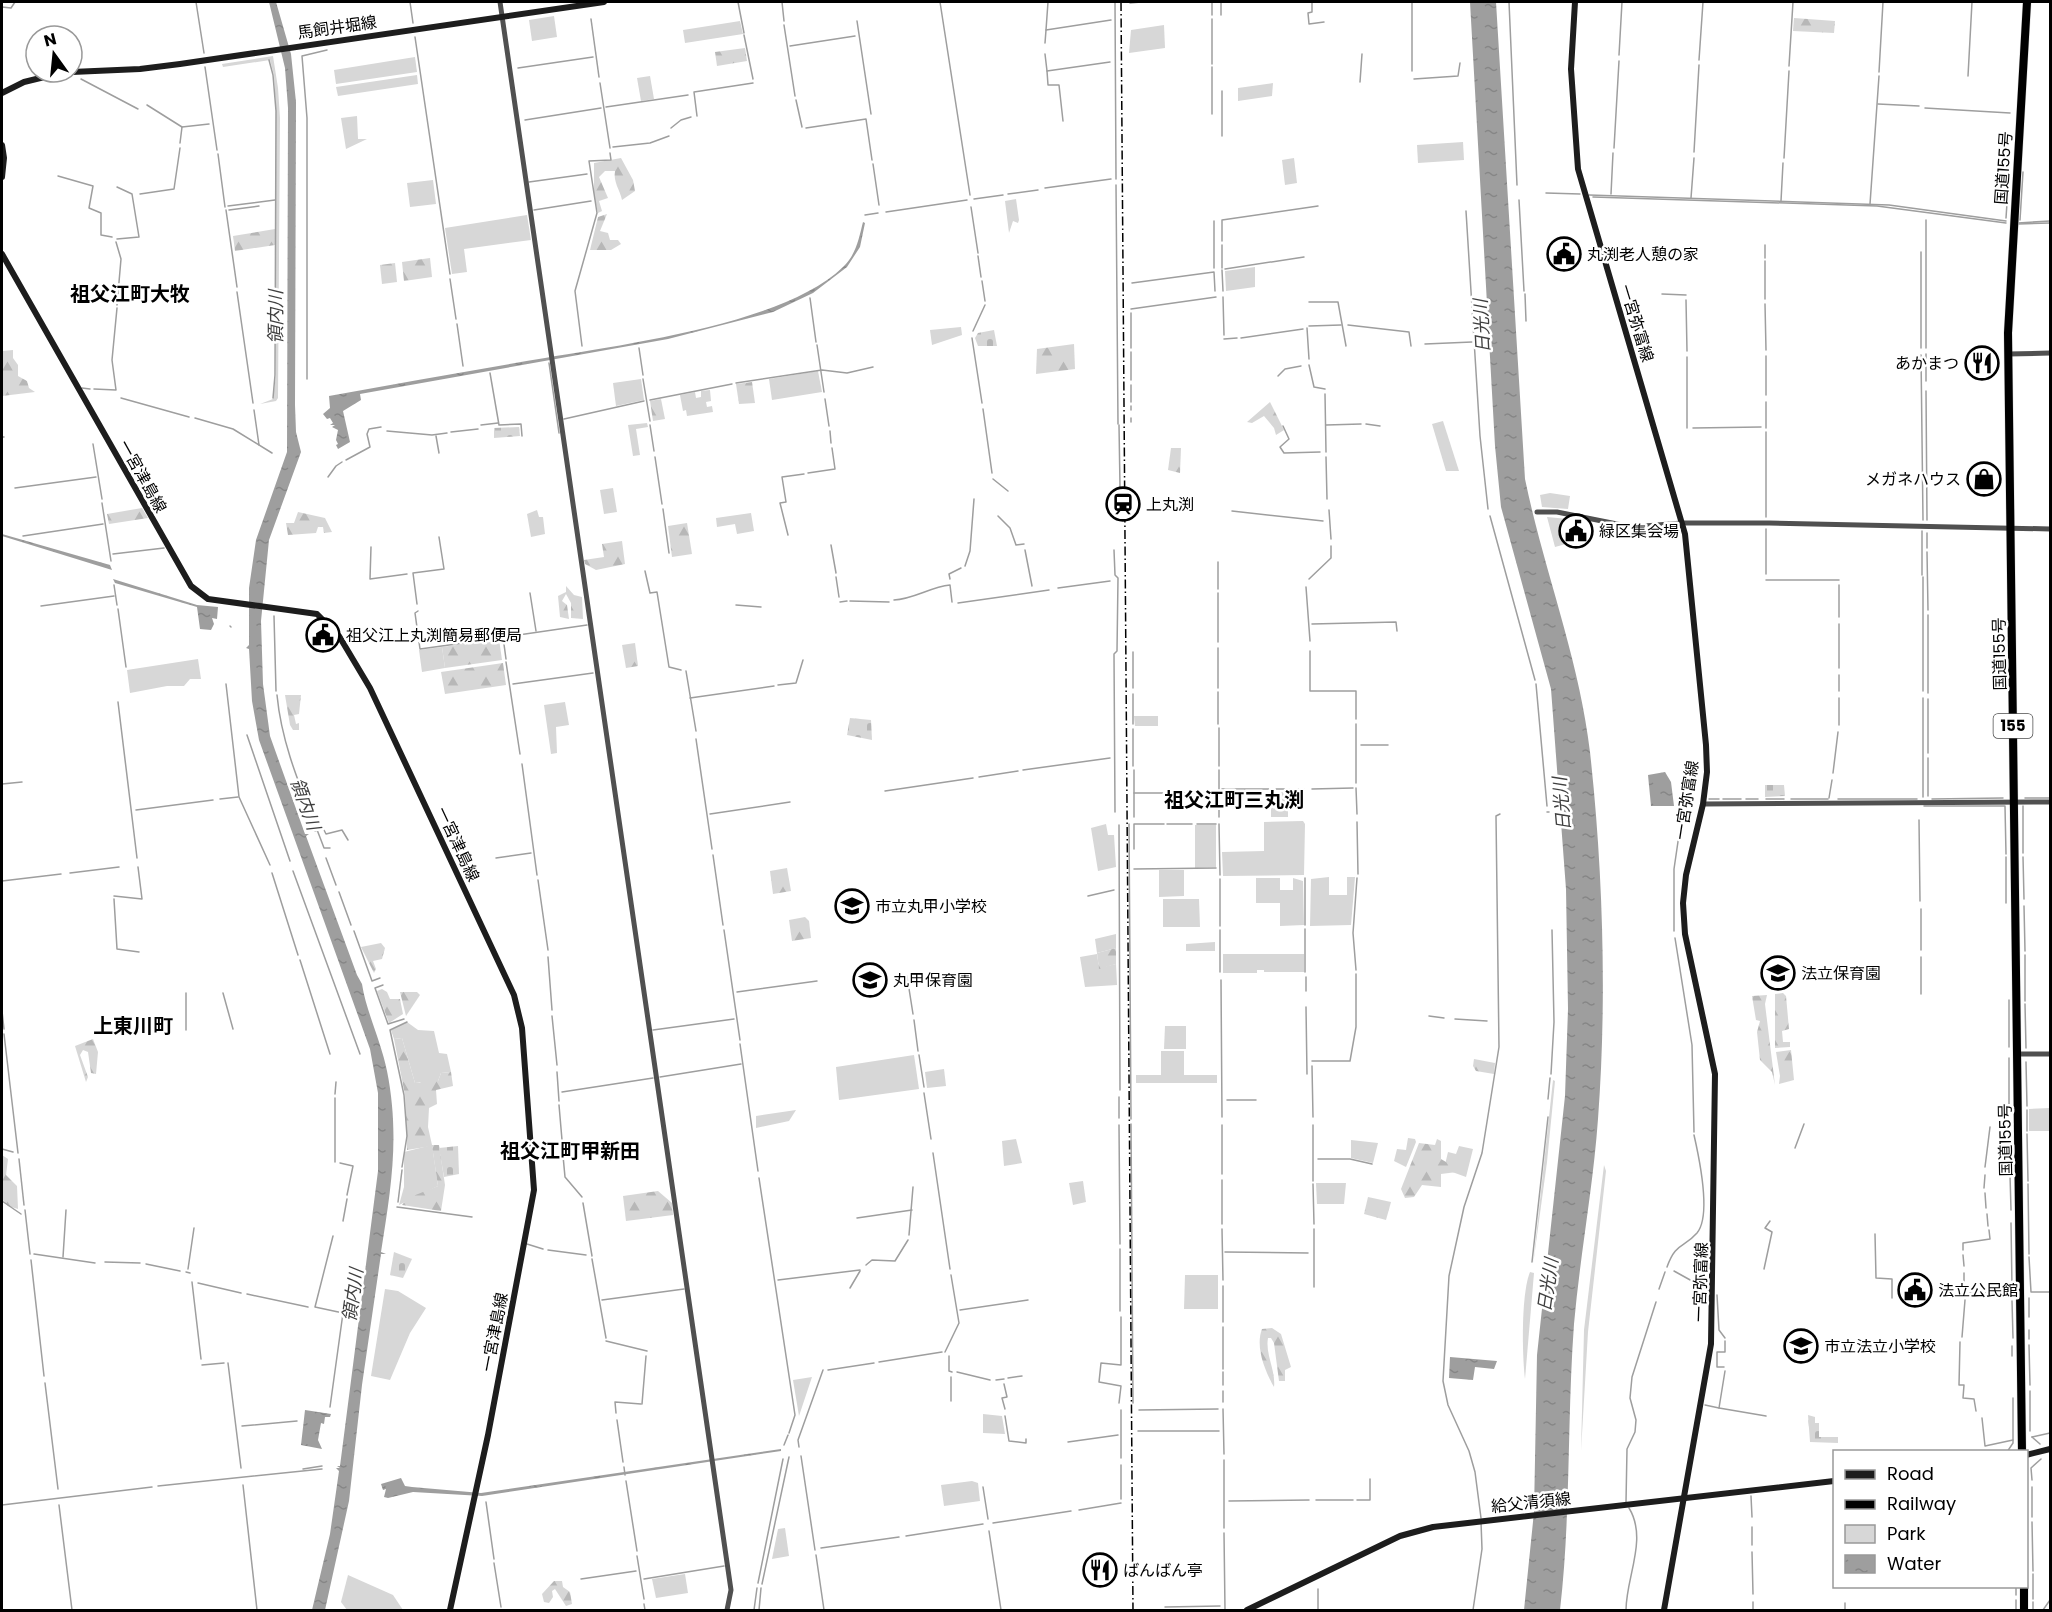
<svg xmlns="http://www.w3.org/2000/svg" width="2052" height="1612" viewBox="0 0 2052 1612" font-family="Poppins,'Noto Sans JP',sans-serif">
	<style>
		.green { fill: #d7d7d7 }
		.forest { fill: url(#forest-firs) }
		.cemetery { fill: url(#cemetery-stones) }
		.water { fill: url(#water-ripples) }
		.lines { fill: none; stroke-linecap: round; stroke-linejoin: round }
		.stream { stroke: #9e9e9e; stroke-width: 1.5 }
		.trunk-casing { stroke: #dbdbdb; stroke-width: 9 }
		.tertiary { stroke: #505050; stroke-width: 5 }
		.secondary { stroke: #1d1d1d; stroke-width: 6 }
		.trunk { stroke: #000; stroke-width: 8 }
		.rail { stroke: #000; stroke-width: 1.5; stroke-dasharray: 9 3 1.5 3; stroke-linecap: butt }
		.labels { text-anchor: middle; stroke-width: 5; stroke-linejoin: round; paint-order: stroke }
		.shield { fill: #fff; stroke: #4c4c4c; stroke-width: 1.5 }
		.shield-label { font-size: 15px; font-weight: bold; fill: #000 }
		.street-label { font-size: 16px; fill: #000; stroke: #fff }
		.poi-label { font-size: 16px; fill: #000; stroke: #fff; text-anchor: start }
		.water-label { font-size: 18px; font-style: italic; fill: #3f3f3f; stroke: #fff }
		.quarter-label { font-size: 20px; font-weight: bold; fill: #000; stroke: #fff }
	</style>
	<defs>
		<pattern id="forest-firs" width="22" height="20" patternUnits="userSpaceOnUse" patternTransform="scale(1.5)"><rect width="22" height="20" fill="#d7d7d7"/><path d="M5 1l3.5 6h-7zM16 11l3.5 6h-7z" fill="#b7b7b7"/></pattern>
		<pattern id="cemetery-stones" width="16" height="16" patternUnits="userSpaceOnUse" patternTransform="scale(1.5)"><rect width="16" height="16" fill="#d7d7d7"/><path d="M2 7V4a2 2 0 0 1 4 0v3zM10 15v-3a2 2 0 0 1 4 0v3z" fill="#b7b7b7"/></pattern>
		<pattern id="water-ripples" width="26" height="14" patternUnits="userSpaceOnUse" patternTransform="scale(1.5)"><rect width="26" height="14" fill="#9e9e9e"/><path d="M2 4q2-2 4 0t4 0M15 11q2-2 4 0t4 0" fill="none" stroke="#868686"/></pattern>
	</defs>
	<rect width="100%" height="100%" fill="#fff"/>
	<g class="green">
		<polygon points="554,16 557,37 532,41 529,20"/>
		<polygon points="740,21 743,34 685,43 683,30"/>
		<polygon points="1164,25 1165,48 1129,53 1131,30"/>
		<polygon points="273,56 278,88 280,118 278,398 276,401 260,404 273,399 276,375 276,111 274,75 270,60 223,67 222,64"/>
		<polygon points="415,57 417,72 336,84 334,70"/>
		<polygon points="417,75 418,84 338,96 336,87"/>
		<polygon points="650,76 654,99 641,101 637,78"/>
		<polygon points="1273,83 1272,96 1238,101 1238,88"/>
		<polygon points="357,116 358,139 367,139 346,149 341,118"/>
		<polygon points="1463,142 1464,160 1418,163 1417,145"/>
		<polygon points="1294,158 1297,183 1285,185 1282,160"/>
		<polygon points="433,180 436,204 410,207 407,183"/>
		<polygon points="1016,199 1019,220 1018,223 1013,221 1009,233 1005,201"/>
		<polygon points="527,215 531,240 464,249 467,272 452,274 445,228"/>
		<polygon points="1255,267 1255,287 1226,291 1225,271"/>
		<polygon points="961,327 962,335 932,345 930,330"/>
		<polygon points="818,371 822,392 772,400 769,379"/>
		<polygon points="641,379 644,400 616,406 613,383"/>
		<polygon points="710,390 711,401 706,402 707,407 712,406 713,412 687,416 686,410 683,411 680,395 695,392 696,398 701,397 701,391"/>
		<polygon points="1443,421 1459,471 1446,471 1432,424"/>
		<polygon points="647,423 648,427 636,429 640,455 633,456 628,425"/>
		<polygon points="613,488 617,512 604,514 600,490"/>
		<polygon points="1550,493 1570,496 1568,509 1542,507 1540,495"/>
		<polygon points="537,510 539,517 543,517 545,534 531,537 527,514"/>
		<polygon points="751,513 754,531 737,534 735,524 717,527 716,518"/>
		<polygon points="1547,517 1568,519 1573,542 1555,547"/>
		<polygon points="442,647 445,668 422,672 419,650"/>
		<polygon points="198,659 201,679 190,679 184,686 167,686 130,693 127,670"/>
		<polygon points="565,702 569,725 556,727 557,753 551,754 544,705"/>
		<polygon points="1134,716 1158,716 1158,726 1135,726"/>
		<polygon points="1303,821 1305,824 1304,875 1223,876 1222,852 1264,851 1264,822"/>
		<polygon points="1106,824 1108,835 1114,835 1116,867 1098,871 1091,828"/>
		<polygon points="1195,825 1216,825 1216,867 1195,868"/>
		<polygon points="1159,870 1184,870 1184,896 1159,897"/>
		<polygon points="1329,877 1329,895 1347,895 1347,877 1355,877 1351,925 1310,926 1311,879"/>
		<polygon points="1256,878 1280,878 1280,890 1293,890 1293,878 1303,881 1304,925 1280,926 1280,903 1256,903"/>
		<polygon points="1163,899 1199,899 1200,927 1163,927"/>
		<polygon points="1116,934 1116,948 1097,953 1095,939"/>
		<polygon points="1215,942 1215,951 1186,951 1186,944"/>
		<polygon points="1097,954 1099,968 1116,964 1117,985 1085,987 1080,957"/>
		<polygon points="1223,954 1304,954 1304,972 1264,972 1264,970 1257,970 1257,973 1223,973"/>
		<polygon points="407,1022 418,1030 434,1031 439,1053 447,1054 451,1072 441,1073 438,1081 415,1083 402,1038 394,1039 391,1030"/>
		<polygon points="1165,1026 1186,1026 1186,1049 1164,1049"/>
		<polygon points="1161,1051 1184,1051 1184,1075 1217,1075 1217,1083 1136,1083 1136,1075 1161,1075"/>
		<polygon points="914,1055 919,1089 839,1100 836,1067"/>
		<polygon points="944,1069 946,1086 927,1088 925,1072"/>
		<polygon points="1553,1080 1555,1081 1547,1162 1533,1265"/>
		<polygon points="2050,1108 2050,1131 2029,1131 2029,1109"/>
		<polygon points="796,1110 789,1121 756,1128 756,1116"/>
		<polygon points="1408,1138 1415,1139 1416,1142 1406,1167 1394,1161 1397,1149 1406,1150"/>
		<polygon points="1016,1139 1022,1163 1004,1166 1002,1141"/>
		<polygon points="1351,1140 1378,1143 1373,1163 1351,1158"/>
		<polygon points="432,1145 438,1186 399,1205 404,1187 404,1152"/>
		<polygon points="1459,1146 1473,1149 1466,1177 1444,1169 1448,1152 1456,1154"/>
		<polygon points="1604,1165 1606,1171 1588,1332 1581,1451 1584,1330"/>
		<polygon points="1083,1181 1086,1202 1073,1205 1069,1183"/>
		<polygon points="1316,1183 1346,1183 1344,1204 1317,1204"/>
		<path d="M1530,1272l4,1 -9,106c-3,-24 -4,-85 5,-107z"/>
		<polygon points="1185,1275 1218,1275 1218,1309 1184,1309"/>
		<polygon points="385,1289 398,1291 426,1308 410,1333 390,1380 371,1376"/>
		<polygon points="812,1377 799,1416 793,1380"/>
		<polygon points="983,1414 1002,1416 1005,1434 983,1433"/>
		<polygon points="972,1481 978,1483 980,1501 944,1506 941,1485"/>
		<polygon points="785,1528 789,1556 772,1559 778,1529"/>
		<polygon points="685,1574 688,1593 656,1598 652,1579"/>
		<polygon points="348,1575 393,1595 403,1610 347,1610 341,1602"/>
	</g>
	<g class="forest">
		<polygon points="1794,18 1835,21 1834,33 1793,31"/>
		<polygon points="745,48 747,61 717,66 715,52"/>
		<path d="M621,158l12,22 2,11 -13,9c-2,-10 -9,-18 -7,-29h-10l-6,6 9,21 -9,3 3,10 -4,2 -4,-17v-33z"/>
		<polygon points="607,214 600,231 608,233 610,240 618,240 621,244 611,250 590,250 598,217"/>
		<polygon points="275,229 275,245 235,251 233,236"/>
		<polygon points="430,258 432,277 404,281 402,262"/>
		<polygon points="395,263 397,282 382,284 380,265"/>
		<polygon points="1074,344 1075,369 1036,374 1037,349"/>
		<polygon points="13,350 13,358 18,365 18,376 27,381 29,388 35,392 2,396 2,351"/>
		<polygon points="752,382 755,403 739,404 736,384"/>
		<polygon points="661,399 665,419 653,421 650,401"/>
		<polygon points="1270,402 1284,430 1276,435 1274,428 1264,416 1252,423 1247,422"/>
		<polygon points="1171,448 1181,448 1180,473 1168,470"/>
		<polygon points="142,508 148,518 109,524 107,514"/>
		<polygon points="298,512 325,518 332,532 324,533 323,527 318,527 316,533 288,535 286,523 294,523"/>
		<polygon points="687,523 692,554 672,557 668,526"/>
		<polygon points="622,541 625,564 596,570 585,564 584,560 604,557 602,544"/>
		<polygon points="566,586 574,595 582,597 583,619 571,618 571,603 566,594 562,601 567,605 569,619 560,617 558,596 566,592"/>
		<polygon points="499,639 502,660 445,668 442,647"/>
		<polygon points="635,643 638,666 626,668 622,645"/>
		<polygon points="503,663 506,685 445,694 441,672"/>
		<polygon points="285,695 301,695 299,714 294,715 296,724 299,723 299,730 293,730 290,725"/>
		<rect x="1271" y="792" width="17" height="25"/>
		<polygon points="787,868 791,891 773,894 770,871"/>
		<polygon points="805,917 809,921 811,938 792,941 789,920"/>
		<polygon points="381,943 385,948 382,959 373,961 376,969 374,973 361,947"/>
		<polygon points="1116,948 1116,964 1099,969 1097,953"/>
		<polygon points="382,989 387,992 390,999 400,999 403,1014 389,1023 377,991"/>
		<polygon points="400,992 417,992 420,995 406,1016"/>
		<polygon points="1783,993 1786,996 1789,1029 1782,1031 1783,1042 1790,1042 1790,1047 1775,1048 1775,994"/>
		<polygon points="1767,995 1765,1004 1775,1085 1772,1072 1760,1060 1757,1032 1760,1021 1756,1020 1752,996"/>
		<polygon points="402,1038 415,1083 420,1083 425,1077 438,1081 441,1073 451,1072 453,1086 436,1090 437,1104 429,1108 428,1127 432,1145 439,1145 445,1185 441,1211 402,1205 408,1198 438,1186 432,1146 407,1150 405,1095 394,1039"/>
		<polygon points="93,1039 98,1052 96,1074 91,1073 88,1052 83,1050 80,1055 88,1077 86,1082 75,1046"/>
		<polygon points="1791,1050 1794,1080 1779,1084 1780,1076 1776,1052"/>
		<polygon points="1474,1059 1495,1063 1494,1074 1476,1071 1473,1066"/>
		<polygon points="1437,1139 1441,1141 1441,1159 1456,1168 1457,1172 1441,1174 1441,1187 1422,1185 1414,1197 1405,1198 1401,1189 1419,1143 1435,1145"/>
		<polygon points="2,1155 8,1159 6,1175 17,1186 18,1209 8,1206 2,1199"/>
		<polygon points="658,1191 672,1203 673,1215 626,1221 623,1196"/>
		<polygon points="1368,1197 1391,1202 1386,1220 1364,1214"/>
		<path d="M1272,1328l9,6 10,33 -6,3v11h-6l-5,-38 -3,-5h-3c-3,16 8,33 6,49 -9,-16 -19,-40 -12,-58z"/>
		<polygon points="554,1581 562,1581 563,1587 570,1592 572,1604 566,1606 555,1589 552,1591 553,1597 549,1603 544,1602 542,1594"/>
	</g>
	<g class="cemetery">
		<polygon points="994,330 997,346 978,346 975,338 978,333"/>
		<polygon points="519,427 520,436 494,438 494,428"/>
		<polygon points="850,718 871,720 872,740 847,735"/>
		<polygon points="1765,785 1784,785 1785,796 1765,797"/>
		<polygon points="458,1146 459,1174 444,1177 439,1148"/>
		<polygon points="394,1252 412,1259 403,1278 390,1275"/>
		<polygon points="1808,1415 1815,1417 1815,1423 1819,1423 1819,1437 1838,1437 1838,1443 1810,1442"/>
	</g>
	<g class="water">
		<path d="M269,2h7l15,52 5,48 -1,303 1,27 5,20 -32,88 -8,81 2,63 7,52 35,98h4l-3,2 51,139 5,9c4,27 19,57 25,87 13,65 4,118 -6,181l5,2h-5l-19,131 -13,116 -24,109h-13l18,-76 9,-63 -3,-3h4l-3,-2h3l38,-295v-78l-8,-44 -111,-309 -7,-39 -3,-52 -3,-1 3,-3v-57l7,-48 31,-88 1,-344 -3,-40z"/>
		<path d="M1470,2h26l29,477c19,92 54,179 65,273 13,118 17,248 8,367 -5,69 -18,137 -24,205 -7,96 -3,191 -14,286h-36l10,-98 3,-157 28,-259 3,-87 -2,-120 -15,-200 -50,-182 -6,-61z"/>
		<path d="M863,222l2,1 -5,24 -13,20 -34,26 -40,19 -105,27 -308,55 1,6 -18,11 7,31 -12,7 -2,-4 2,-1 -2,-4 2,-10 -6,-3 3,-2h-5l3,-2 -3,-5 -3,1 -4,-5 7,-6 -1,-12c72,-13 144,-26 216,-38 81,-14 239,-34 298,-91 13,-12 16,-29 20,-45z"/>
		<polygon points="2,534 110,565 112,570 2,536"/>
		<polygon points="113,579 197,605 218,607 217,619 212,618 214,624 211,630 200,629 197,607 115,583"/>
		<polygon points="1665,772 1671,782 1674,806 1651,806 1648,775"/>
		<polygon points="1450,1357 1497,1361 1494,1369 1475,1367 1473,1380 1449,1378"/>
		<polygon points="305,1410 331,1414 330,1417 325,1417 324,1424 321,1423 318,1440 322,1449 301,1445"/>
		<polygon points="781,1449 781,1451 482,1496 413,1492 388,1498 384,1497 386,1489 383,1490 381,1484 401,1478 405,1486 412,1487 481,1493"/>
	</g>
	<g class="lines">
		<g class="stream">
			<polyline points="196,2 204,53"/>
			<polyline points="410,2 413,23"/>
			<polyline points="738,2 744,33"/>
			<polyline points="782,2 784,21"/>
			<polyline points="940,2 970,195"/>
			<polyline points="1115,2 1116,179"/>
			<polyline points="1212,2 1212,15"/>
			<polyline points="1221,2 1221,15"/>
			<polyline points="1312,2 1312,12 1308,13 1309,24 1324,22"/>
			<polyline points="1412,2 1412,71"/>
			<polyline points="1509,2 1517,185"/>
			<polyline points="1130,3 1141,2"/>
			<polyline points="2,7 11,8 15,2"/>
			<polyline points="591,19 599,77"/>
			<polyline points="1212,19 1212,64"/>
			<polyline points="857,21 871,114"/>
			<polyline points="784,25 795,96"/>
			<polyline points="1046,30 1048,2"/>
			<polyline points="744,35 753,79"/>
			<polyline points="415,37 450,274"/>
			<polyline points="1045,43 1046,30 1111,20"/>
			<polyline points="790,46 855,36"/>
			<polyline points="1045,54 1047,71"/>
			<polyline points="1619,55 1622,2"/>
			<polyline points="269,60 273,75 276,111 275,375 273,398"/>
			<polyline points="1699,60 1703,2"/>
			<polyline points="1789,66 1793,2"/>
			<polyline points="205,67 217,150"/>
			<polyline points="1212,67 1212,114"/>
			<polyline points="518,68 593,57"/>
			<polyline points="1879,72 1883,2"/>
			<polyline points="1968,76 1972,2"/>
			<polyline points="81,79 138,109"/>
			<polyline points="1414,79 1458,76 1460,63"/>
			<polyline points="1360,82 1362,54"/>
			<polyline points="600,83 610,148"/>
			<polyline points="1222,91 1222,136"/>
			<polyline points="796,100 802,127"/>
			<polyline points="1878,104 1919,106"/>
			<polyline points="147,105 182,127 180,143"/>
			<polyline points="606,107 688,95"/>
			<polyline points="1925,108 2010,113"/>
			<polyline points="697,116 694,92 753,83"/>
			<polyline points="525,120 601,108"/>
			<polyline points="1063,121 1059,85 1048,85 1047,71 1110,62"/>
			<polyline points="182,127 209,124"/>
			<polyline points="671,128 681,120 691,117"/>
			<polyline points="806,128 866,119 872,160"/>
			<polyline points="613,147 650,143 669,136"/>
			<polyline points="1614,148 1619,61"/>
			<polyline points="1694,152 1699,65"/>
			<polyline points="218,154 225,207"/>
			<polyline points="1784,158 1789,71"/>
			<polyline points="873,164 879,205"/>
			<polyline points="58,176 93,186 89,208 101,213 101,235 112,237"/>
			<polyline points="529,182 587,174"/>
			<polyline points="1116,185 1118,424"/>
			<polyline points="1045,188 1111,179"/>
			<polyline points="1546,193 1580,194"/>
			<polyline points="140,194 174,189 180,148"/>
			<polyline points="1008,194 1038,190"/>
			<polyline points="1611,194 1613,153"/>
			<polyline points="1589,195 1889,205 2006,221"/>
			<polyline points="1593,197 1877,206 2006,223"/>
			<polyline points="2007,197 2009,172"/>
			<polyline points="1691,198 1694,158"/>
			<polyline points="974,199 1003,195"/>
			<polyline points="1519,200 1524,291"/>
			<polyline points="1781,201 1783,163"/>
			<polyline points="1870,204 1879,76"/>
			<polyline points="228,206 275,200"/>
			<polyline points="971,207 978,253"/>
			<polyline points="226,210 237,287"/>
			<polyline points="229,210 259,206"/>
			<polyline points="534,210 591,201"/>
			<polyline points="1466,211 1480,436 1488,509"/>
			<polyline points="886,212 967,200"/>
			<polyline points="865,215 878,213"/>
			<polyline points="2006,218 2007,203"/>
			<polyline points="1926,220 1926,348"/>
			<polyline points="2020,220 2023,172"/>
			<polyline points="1214,221 1214,268"/>
			<polyline points="2018,223 2050,221"/>
			<polyline points="2018,224 2050,223"/>
			<polyline points="117,239 139,237 132,194 117,187"/>
			<polyline points="1222,241 1222,220 1318,206"/>
			<polyline points="116,242 121,259 117,305"/>
			<polyline points="1222,245 1222,268"/>
			<polyline points="1765,245 1765,258"/>
			<polyline points="1921,252 1921,348"/>
			<polyline points="978,256 981,277"/>
			<polyline points="1765,261 1765,299"/>
			<polyline points="1225,269 1304,257"/>
			<polyline points="1222,270 1223,291"/>
			<polyline points="450,279 456,319"/>
			<polyline points="982,281 985,301"/>
			<polyline points="1132,283 1214,272 1215,291"/>
			<polyline points="237,292 253,403"/>
			<polyline points="1525,294 1526,321"/>
			<polyline points="1662,294 1686,295"/>
			<polyline points="1223,297 1224,335"/>
			<polyline points="810,298 816,342"/>
			<polyline points="1686,300 1687,351"/>
			<polyline points="1309,302 1338,302 1346,346"/>
			<polyline points="1765,304 1766,350"/>
			<polyline points="1131,309 1216,297"/>
			<polyline points="1131,313 1131,348"/>
			<polyline points="457,324 463,366"/>
			<polyline points="1348,325 1409,332 1411,346"/>
			<polyline points="1309,326 1341,325"/>
			<polyline points="1307,328 1309,359"/>
			<polyline points="973,331 985,305"/>
			<polyline points="972,338 982,403"/>
			<polyline points="1241,338 1303,329"/>
			<polyline points="1224,339 1237,338"/>
			<polyline points="1425,344 1472,342"/>
			<polyline points="817,345 824,392"/>
			<polyline points="582,346 575,291 597,213 589,161 611,160 610,153"/>
			<polyline points="639,348 643,375"/>
			<polyline points="1131,352 1131,380"/>
			<polyline points="1926,354 1926,381"/>
			<polyline points="1921,355 1923,520"/>
			<polyline points="1766,356 1766,395"/>
			<polyline points="1687,357 1687,428"/>
			<polyline points="549,363 559,433"/>
			<polyline points="1309,365 1314,387 1325,389"/>
			<polyline points="490,373 499,425 521,424 522,436"/>
			<polyline points="1278,376 1285,369 1301,366"/>
			<polyline points="307,379 307,118 302,56 327,50"/>
			<polyline points="643,379 650,421"/>
			<polyline points="736,383 822,370 847,373 873,367"/>
			<polyline points="1131,385 1131,402"/>
			<polyline points="82,388 90,389"/>
			<polyline points="94,389 116,390 112,360 117,308"/>
			<polyline points="1926,391 1927,520"/>
			<polyline points="1325,394 1326,452"/>
			<polyline points="121,398 189,417"/>
			<polyline points="825,399 829,426"/>
			<polyline points="650,400 732,384"/>
			<polyline points="1766,402 1766,428"/>
			<polyline points="1131,406 1131,410"/>
			<polyline points="983,409 992,473"/>
			<polyline points="254,410 259,445"/>
			<polyline points="195,418 233,429 272,453"/>
			<polyline points="1131,418 1131,422"/>
			<polyline points="564,419 644,401"/>
			<polyline points="1366,424 1380,426"/>
			<polyline points="481,425 498,423"/>
			<polyline points="650,425 654,451"/>
			<polyline points="1119,425 1120,487"/>
			<polyline points="1326,425 1361,424"/>
			<polyline points="1283,426 1289,439 1280,447 1284,453 1320,452"/>
			<polyline points="1693,428 1761,427"/>
			<polyline points="387,431 432,435 447,433"/>
			<polyline points="830,431 831,443"/>
			<polyline points="451,432 478,429"/>
			<polyline points="1766,432 1766,517"/>
			<polyline points="436,436 439,453"/>
			<polyline points="2,437 4,437"/>
			<polyline points="93,444 102,499"/>
			<polyline points="655,457 662,504"/>
			<polyline points="1326,457 1327,499"/>
			<polyline points="346,460 370,447 367,434 369,429 381,427"/>
			<polyline points="808,473 835,469 832,448"/>
			<polyline points="328,477 336,466 342,462"/>
			<polyline points="993,479 1008,491"/>
			<polyline points="15,488 96,477"/>
			<polyline points="102,503 111,561"/>
			<polyline points="663,509 669,553"/>
			<polyline points="1329,510 1331,539"/>
			<polyline points="1232,511 1323,521"/>
			<polyline points="998,516 1010,528 1016,545 1024,544"/>
			<polyline points="1490,516 1535,680"/>
			<polyline points="1922,531 1922,575"/>
			<polyline points="1927,533 1927,548"/>
			<polyline points="788,535 780,503 786,502 782,477 804,474"/>
			<polyline points="23,536 103,524"/>
			<polyline points="831,545 836,573"/>
			<polyline points="371,547 370,579 407,574"/>
			<polyline points="1025,550 1032,586"/>
			<polyline points="1114,550 1115,575 1118,578 1117,651 1114,654 1115,812"/>
			<polyline points="1927,552 1928,610"/>
			<polyline points="113,554 164,548"/>
			<polyline points="1218,562 1218,589"/>
			<polyline points="965,566 970,551 974,499"/>
			<polyline points="645,571 650,593 657,592 669,667 681,670"/>
			<polyline points="1766,574 1766,529"/>
			<polyline points="836,577 839,597"/>
			<polyline points="1923,577 1923,691"/>
			<polyline points="950,579 949,574 961,568"/>
			<polyline points="1309,579 1331,558 1331,546"/>
			<polyline points="1766,580 1839,580"/>
			<polyline points="114,585 117,605"/>
			<polyline points="1839,585 1839,617"/>
			<polyline points="1306,587 1310,641"/>
			<polyline points="1058,588 1110,581"/>
			<polyline points="530,593 536,631"/>
			<polyline points="1218,593 1218,642"/>
			<path d="M894,600c20,-1 36,-13 56,-15l2,17"/>
			<polyline points="850,601 889,602"/>
			<polyline points="840,602 847,601"/>
			<polyline points="958,603 1049,590"/>
			<polyline points="417,604 413,573 444,569 439,537"/>
			<polyline points="736,605 761,607"/>
			<polyline points="41,606 114,596"/>
			<polyline points="118,609 126,667"/>
			<polyline points="418,611 415,613 420,649 500,638"/>
			<polyline points="1928,615 1928,693"/>
			<polyline points="274,616 276,691"/>
			<polyline points="1312,624 1396,622 1397,631"/>
			<polyline points="1839,624 1839,668"/>
			<polyline points="230,626 231,627"/>
			<polyline points="503,637 506,659"/>
			<polyline points="504,637 587,625"/>
			<polyline points="1218,648 1218,688"/>
			<polyline points="1310,651 1310,691 1356,691 1356,719"/>
			<polyline points="1133,652 1133,688"/>
			<polyline points="506,662 520,754"/>
			<polyline points="686,671 696,731"/>
			<polyline points="1839,675 1839,691"/>
			<polyline points="226,684 239,797 270,865"/>
			<polyline points="513,684 593,673"/>
			<polyline points="1536,684 1547,806"/>
			<polyline points="778,685 796,683 803,660"/>
			<polyline points="1218,692 1218,724"/>
			<polyline points="1133,694 1133,724"/>
			<path d="M277,695c5,54 28,102 47,153h6"/>
			<polyline points="690,698 774,686"/>
			<polyline points="1923,698 1923,797"/>
			<polyline points="1928,699 1928,753"/>
			<polyline points="118,702 137,858"/>
			<polyline points="1356,724 1356,783"/>
			<polyline points="1839,725 1839,698"/>
			<polyline points="1219,728 1219,766"/>
			<polyline points="1133,729 1133,766"/>
			<polyline points="247,735 290,861"/>
			<polyline points="696,739 712,849"/>
			<polyline points="1361,745 1388,745"/>
			<polyline points="522,764 537,875"/>
			<polyline points="1023,770 1110,758"/>
			<polyline points="1134,770 1134,817"/>
			<polyline points="1219,770 1219,817"/>
			<polyline points="1833,773 1838,732"/>
			<polyline points="979,777 1018,771"/>
			<polyline points="2,784 22,782"/>
			<polyline points="1356,788 1357,814"/>
			<polyline points="1222,789 1304,789"/>
			<polyline points="1312,789 1353,788"/>
			<polyline points="885,791 973,778"/>
			<polyline points="1134,793 1216,793"/>
			<polyline points="1928,796 1928,758"/>
			<polyline points="1829,798 1832,780"/>
			<polyline points="2025,798 2050,798"/>
			<polyline points="220,799 238,797"/>
			<polyline points="1709,799 1719,799"/>
			<polyline points="1723,799 1741,799"/>
			<polyline points="1746,799 1758,799"/>
			<polyline points="1766,799 1784,799"/>
			<polyline points="1791,799 1828,799"/>
			<polyline points="1838,799 1917,799"/>
			<polyline points="1932,799 2003,798"/>
			<polyline points="1924,806 2005,806 2006,854"/>
			<polyline points="2023,806 2023,853"/>
			<polyline points="136,810 213,800"/>
			<polyline points="1547,812 1549,812"/>
			<polyline points="710,814 790,802"/>
			<polyline points="1919,820 1920,901"/>
			<polyline points="1357,822 1358,874"/>
			<polyline points="1129,824 1131,1119"/>
			<polyline points="1167,824 1192,824"/>
			<polyline points="1197,824 1216,824"/>
			<polyline points="1219,824 1220,875"/>
			<polyline points="1119,825 1120,1090"/>
			<polyline points="315,831 323,828 326,834 342,830 348,840"/>
			<polyline points="1134,849 1134,824 1164,824"/>
			<polyline points="713,855 723,925"/>
			<polyline points="2006,857 2006,903"/>
			<polyline points="2023,857 2024,899"/>
			<polyline points="326,858 336,885"/>
			<polyline points="496,858 531,853"/>
			<polyline points="1134,869 1216,868"/>
			<polyline points="293,871 360,1054"/>
			<polyline points="70,873 119,867"/>
			<polyline points="272,873 298,955"/>
			<polyline points="1305,878 1305,925"/>
			<polyline points="1220,879 1220,926"/>
			<polyline points="538,880 548,950"/>
			<polyline points="2,881 61,874"/>
			<polyline points="339,892 351,925"/>
			<polyline points="114,896 142,899 138,867"/>
			<polyline points="1088,896 1114,890"/>
			<polyline points="114,899 117,949 139,952"/>
			<polyline points="2024,906 2025,951"/>
			<polyline points="1921,909 1921,950"/>
			<polyline points="1305,929 1305,972"/>
			<polyline points="724,930 740,1040"/>
			<polyline points="1220,930 1220,972"/>
			<polyline points="354,931 372,981 380,978"/>
			<polyline points="1674,931 1674,869 1681,821"/>
			<polyline points="1675,938 1692,1045 1694,1132"/>
			<polyline points="2025,955 2025,1001"/>
			<polyline points="548,957 552,1010"/>
			<polyline points="1921,957 1921,994"/>
			<polyline points="300,960 330,1054"/>
			<polyline points="1356,970 1353,933 1357,878"/>
			<polyline points="907,976 913,1014"/>
			<polyline points="1306,977 1306,991"/>
			<polyline points="1221,980 1222,1117"/>
			<polyline points="383,985 375,988 388,1024 404,1019"/>
			<polyline points="737,992 817,981"/>
			<polyline points="223,993 233,1029"/>
			<polyline points="2009,1000 2009,1047"/>
			<polyline points="2025,1004 2026,1048"/>
			<polyline points="1306,1007 1307,1074"/>
			<polyline points="2,1011 4,1029"/>
			<polyline points="552,1016 557,1065"/>
			<polyline points="1429,1016 1444,1018"/>
			<polyline points="1455,1019 1487,1021"/>
			<polyline points="914,1020 918,1051"/>
			<polyline points="186,1030 186,993"/>
			<polyline points="653,1030 734,1019"/>
			<polyline points="4,1034 18,1153"/>
			<polyline points="740,1044 758,1171"/>
			<polyline points="919,1055 924,1087"/>
			<polyline points="2009,1058 2009,1110"/>
			<polyline points="1312,1061 1350,1061 1356,1027 1356,974"/>
			<polyline points="2026,1062 2027,1106"/>
			<polyline points="1312,1066 1313,1117"/>
			<polyline points="557,1072 559,1101"/>
			<polyline points="1551,1074 1554,1022 1552,930"/>
			<polyline points="660,1077 741,1064"/>
			<polyline points="562,1092 653,1078"/>
			<polyline points="924,1093 931,1139"/>
			<polyline points="335,1094 336,1082"/>
			<polyline points="1548,1099 1550,1078"/>
			<polyline points="1227,1100 1256,1100"/>
			<polyline points="559,1105 562,1140"/>
			<polyline points="2027,1110 2027,1131"/>
			<polyline points="1119,1118 1119,1097"/>
			<polyline points="1131,1124 1133,1403"/>
			<polyline points="1119,1125 1120,1244"/>
			<polyline points="1222,1125 1222,1174"/>
			<polyline points="1313,1125 1313,1181"/>
			<polyline points="2009,1127 2010,1167"/>
			<polyline points="2027,1134 2028,1181"/>
			<polyline points="562,1145 565,1177 582,1197"/>
			<polyline points="1795,1148 1804,1124"/>
			<polyline points="2,1149 13,1152"/>
			<polyline points="933,1153 950,1269"/>
			<polyline points="19,1159 24,1205"/>
			<polyline points="1318,1159 1350,1159 1372,1164"/>
			<polyline points="335,1162 335,1098"/>
			<polyline points="340,1163 353,1166 347,1195"/>
			<polyline points="402,1167 407,1136 404,1095 390,1030 407,1022"/>
			<polyline points="1985,1167 1990,1127"/>
			<polyline points="2010,1175 2011,1210"/>
			<polyline points="759,1178 795,1415 789,1433"/>
			<polyline points="1222,1180 1222,1224"/>
			<polyline points="1313,1184 1314,1224"/>
			<polyline points="2028,1184 2029,1254"/>
			<polyline points="1984,1188 1985,1175"/>
			<polyline points="1985,1193 1986,1208"/>
			<polyline points="2,1201 21,1214"/>
			<polyline points="398,1202 402,1170"/>
			<polyline points="583,1203 592,1256"/>
			<polyline points="397,1207 472,1217"/>
			<polyline points="25,1210 30,1254"/>
			<polyline points="1987,1214 1988,1226"/>
			<polyline points="857,1218 912,1210"/>
			<polyline points="343,1221 347,1199"/>
			<polyline points="2011,1223 2012,1288"/>
			<polyline points="1222,1229 1223,1280"/>
			<polyline points="1314,1229 1314,1287"/>
			<polyline points="1875,1234 1876,1278 1892,1279 1892,1298"/>
			<polyline points="909,1235 913,1187"/>
			<polyline points="527,1244 543,1249"/>
			<polyline points="1120,1249 1120,1311"/>
			<polyline points="548,1250 586,1255"/>
			<polyline points="1963,1250 1963,1243 1990,1239 1989,1230"/>
			<polyline points="1225,1252 1308,1253"/>
			<polyline points="34,1254 95,1263"/>
			<polyline points="1963,1255 1964,1266"/>
			<polyline points="63,1257 66,1210"/>
			<polyline points="2029,1257 2031,1292 2050,1292"/>
			<polyline points="592,1259 606,1338"/>
			<polyline points="31,1260 44,1376"/>
			<polyline points="105,1262 140,1263"/>
			<polyline points="1532,1262 1548,1117"/>
			<polyline points="146,1264 180,1271"/>
			<polyline points="866,1265 872,1260 895,1261 908,1240"/>
			<path d="M1667,1267c9,-25 16,-18 30,-34 15,-18 2,-76 -3,-98"/>
			<polyline points="188,1269 194,1228"/>
			<polyline points="1764,1269 1772,1232 1765,1228 1770,1221"/>
			<polyline points="1674,1271 1710,1291"/>
			<polyline points="186,1272 190,1273"/>
			<polyline points="1964,1273 1964,1282"/>
			<polyline points="778,1280 860,1270"/>
			<polyline points="192,1282 201,1359"/>
			<polyline points="198,1283 241,1293"/>
			<polyline points="1964,1284 1965,1294"/>
			<polyline points="1223,1286 1223,1322"/>
			<polyline points="850,1288 860,1271"/>
			<polyline points="1659,1289 1665,1272"/>
			<polyline points="1970,1293 2009,1291"/>
			<polyline points="247,1294 308,1307"/>
			<polyline points="1717,1295 1719,1330 1725,1338"/>
			<polyline points="2029,1298 2029,1317"/>
			<polyline points="602,1300 684,1289"/>
			<polyline points="2012,1301 2013,1338"/>
			<polyline points="960,1310 1028,1300"/>
			<polyline points="1223,1327 1223,1369"/>
			<polyline points="2029,1330 2029,1339"/>
			<polyline points="1962,1337 1965,1300"/>
			<polyline points="606,1341 647,1351"/>
			<polyline points="1960,1342 1959,1385 1964,1385 1963,1398 1974,1399 1976,1411"/>
			<polyline points="2029,1345 2030,1385"/>
			<polyline points="945,1352 959,1323 951,1275"/>
			<polyline points="949,1356 949,1371 952,1372"/>
			<polyline points="2012,1356 2012,1346"/>
			<polyline points="879,1362 942,1352"/>
			<polyline points="228,1363 241,1468"/>
			<polyline points="202,1365 224,1363"/>
			<polyline points="1724,1367 1717,1367 1717,1352 1725,1352 1725,1341"/>
			<polyline points="828,1370 874,1363"/>
			<polyline points="1725,1371 1719,1408 1766,1416"/>
			<polyline points="957,1372 990,1380"/>
			<polyline points="1223,1372 1223,1385"/>
			<polyline points="1008,1378 1022,1376"/>
			<polyline points="996,1380 1004,1379"/>
			<polyline points="45,1383 58,1489"/>
			<polyline points="1004,1384 1007,1397 1002,1398 1005,1409"/>
			<polyline points="1223,1391 1223,1402"/>
			<polyline points="2030,1391 2030,1431"/>
			<polyline points="951,1401 951,1377"/>
			<polyline points="1119,1403 1121,1386 1099,1382 1101,1363 1121,1365 1121,1317"/>
			<polyline points="642,1404 646,1356"/>
			<polyline points="1705,1405 1719,1408"/>
			<polyline points="330,1407 343,1313 315,1307 333,1236"/>
			<polyline points="1223,1409 1224,1454"/>
			<polyline points="1121,1410 1121,1458"/>
			<polyline points="1139,1410 1218,1409"/>
			<polyline points="616,1413 615,1402 641,1404"/>
			<polyline points="1005,1416 1009,1441 1026,1443 1026,1439"/>
			<polyline points="1982,1418 1985,1446 2013,1440"/>
			<polyline points="617,1420 623,1462"/>
			<polyline points="242,1426 297,1421"/>
			<polyline points="1138,1431 1219,1431"/>
			<polyline points="2032,1437 2050,1433"/>
			<polyline points="2032,1437 2040,1444"/>
			<polyline points="1068,1442 1118,1435"/>
			<polyline points="784,1445 788,1435"/>
			<polyline points="799,1447 798,1440 823,1370"/>
			<polyline points="2007,1452 2013,1443 2013,1398"/>
			<polyline points="801,1456 815,1550"/>
			<polyline points="1224,1460 1224,1528"/>
			<polyline points="624,1467 625,1475"/>
			<polyline points="303,1469 322,1466"/>
			<polyline points="2032,1480 2031,1468 2041,1459"/>
			<polyline points="626,1481 637,1551"/>
			<polyline points="243,1485 257,1610"/>
			<polyline points="158,1486 322,1469"/>
			<polyline points="983,1487 988,1519"/>
			<polyline points="2032,1487 2032,1517"/>
			<polyline points="1751,1496 1752,1517"/>
			<polyline points="1121,1499 1121,1465"/>
			<polyline points="1316,1500 1353,1500"/>
			<polyline points="1357,1500 1370,1500 1370,1479"/>
			<polyline points="1229,1501 1309,1500"/>
			<polyline points="486,1502 494,1559"/>
			<polyline points="1626,1502 1627,1449 1635,1432 1636,1420 1630,1398 1632,1377 1656,1302"/>
			<polyline points="2,1505 152,1487"/>
			<polyline points="59,1505 72,1610"/>
			<polyline points="1079,1510 1121,1503"/>
			<polyline points="1481,1518 1475,1472 1469,1451 1448,1405 1443,1381 1449,1276 1464,1207 1482,1153 1499,1047 1496,816 1500,814"/>
			<polyline points="2032,1522 2033,1571"/>
			<polyline points="993,1523 1071,1511"/>
			<polyline points="1752,1527 1752,1545"/>
			<polyline points="989,1531 1001,1610"/>
			<polyline points="1224,1533 1225,1610"/>
			<polyline points="906,1536 983,1524"/>
			<polyline points="821,1548 899,1537"/>
			<polyline points="1752,1552 1753,1594"/>
			<polyline points="816,1555 824,1610"/>
			<polyline points="637,1556 644,1599"/>
			<polyline points="494,1563 501,1607"/>
			<polyline points="2033,1574 2033,1599"/>
			<polyline points="581,1579 636,1571"/>
			<polyline points="644,1579 724,1566"/>
			<polyline points="758,1583 783,1459"/>
			<polyline points="762,1584 789,1457"/>
			<polyline points="2016,1586 2016,1595"/>
			<polyline points="2016,1600 2016,1610"/>
			<polyline points="1753,1602 1753,1610"/>
			<polyline points="2033,1602 2033,1610"/>
			<polyline points="1845,1603 1845,1610"/>
			<polyline points="644,1604 645,1610"/>
			<polyline points="1165,1607 1220,1606"/>
			<polyline points="754,1610 757,1588"/>
			<polyline points="759,1610 761,1588"/>
			<polyline points="1318,1610 1318,1589"/>
			<polyline points="1473,1610 1482,1549 1481,1522"/>
			<path d="M1626,1610c0,-33 22,-71 3,-102"/>
			<polyline points="2043,1610 2050,1600"/>
		</g>
		<defs>
			<g id="trunk">
				<polyline points="2022,1452 2008,333 2027,2"/>
				<polyline points="2024,1586 2024,1610"/>
			</g>
		</defs>
		<use href="#trunk" class="trunk-casing"/>
		<g class="tertiary">
			<polyline points="500,2 731,1590 727,1610"/>
			<polyline points="2008,354 2050,353"/>
			<polyline points="1537,512 1557,512 1632,527 1682,523 1769,523 2050,529"/>
			<polyline points="1703,804 2050,802"/>
			<polyline points="2017,1054 2050,1054"/>
		</g>
		<g class="secondary">
			<polyline points="1575,2 1571,69 1578,169 1685,534 1706,745 1707,772 1703,804 1686,875 1683,903 1685,934 1715,1074 1711,1344 1664,1610"/>
			<polyline points="72,72 140,69 180,64 604,2"/>
			<polyline points="2,93 24,82 65,72"/>
			<polyline points="2,145 4,158 2,177"/>
			<polyline points="2,254 191,586 208,599 317,614 339,636 370,688 514,995 522,1028 534,1190 488,1435 450,1610"/>
			<polyline points="2026,1455 2050,1449"/>
			<polyline points="1247,1610 1400,1536 1433,1527 1834,1481"/>
		</g>
		<use href="#trunk" class="trunk"/>
		<polyline class="rail" points="1121,2 1133,1610"/>
	</g>
	<defs>
		<symbol id="civic-ring" viewBox="-11 -11 22 22"><circle r="9.5" fill="#fff" stroke="#000" stroke-width="1.5"/><path d="M-.6-6.5H3V-4.5H.6V-3L4-1V1h2V6H-6V1h2V-1L-.6-3ZM-1.2 2.5V6h2.4V2.5Z" fill="#000"/></symbol>
		<symbol id="restaurant-ring" viewBox="-11 -11 22 22"><circle r="9.5" fill="#fff" stroke="#000" stroke-width="1.5"/><path d="M-5-6h1v4h1v-4h1v4h1v-4h1v5L-1.5 .5V6h-2V.5L-5-1ZM5-6V6H3V1.5H1.5Q1.5-4 5-6Z" fill="#000"/></symbol>
		<symbol id="shop-ring" viewBox="-11 -11 22 22"><circle r="9.5" fill="#fff" stroke="#000" stroke-width="1.5"/><path d="M-5-2.5h2.3a2.7 3.5 0 0 1 5.4 0H5L5.5 6h-11ZM-1.5-2.5h3a1.5 2.3 0 0 0-3 0Z" fill="#000"/></symbol>
		<symbol id="station-ring" viewBox="-11 -11 22 22"><circle r="9.5" fill="#fff" stroke="#000" stroke-width="1.5"/><path d="M-3-6H3Q5-6 5-4V2Q5 4 3 4L4.5 6H3L1.5 4h-3L-3 6H-4.5L-3 4Q-5 4-5 2V-4Q-5-6-3-6ZM-3.5-4v3h7v-3ZM-3.5 1v1.5H-2V1ZM2 1v1.5H3.5V1Z" fill="#000"/></symbol>
		<symbol id="school-ring" viewBox="-11 -11 22 22"><circle r="9.5" fill="#fff" stroke="#000" stroke-width="1.5"/><path d="M0-5L7-2L0 1L-7-2ZM-4 1L0 2.5L4 1V4Q0 6-4 4Z" fill="#000"/></symbol>
	</defs>
	<g fill-rule="evenodd">
		<use href="#civic-ring" x="1545" y="235" width="38" height="38"/>
		<use href="#restaurant-ring" x="1963" y="344" width="38" height="38"/>
		<use href="#shop-ring" x="1965" y="460" width="38" height="38"/>
		<use href="#station-ring" x="1104" y="485" width="38" height="38"/>
		<use href="#civic-ring" x="1557" y="512" width="38" height="38"/>
		<use href="#civic-ring" x="304" y="616" width="38" height="38"/>
		<use href="#school-ring" x="833" y="887" width="38" height="38"/>
		<use href="#school-ring" x="1759" y="954" width="38" height="38"/>
		<use href="#school-ring" x="851" y="961" width="38" height="38"/>
		<use href="#civic-ring" x="1896" y="1271" width="38" height="38"/>
		<use href="#school-ring" x="1782" y="1327" width="38" height="38"/>
		<use href="#restaurant-ring" x="1081" y="1551" width="38" height="38"/>
	</g>
	<g class="labels">
		<rect class="shield" x="1993.5" y="714" width="39" height="24" rx="4.5"/>
		<g class="shield-label">
			<text x="2013" y="731">155</text>
		</g>
		<g class="street-label">
			<text transform="translate(337 27) rotate(-8)" y="6">馬飼井堀線</text>
			<text transform="translate(2003 168) rotate(-86)" y="6">国道155号</text>
			<text transform="translate(1637 323) rotate(73)" y="6">一宮弥富線</text>
			<text transform="translate(143 476) rotate(61)" y="6">一宮津島線</text>
			<text transform="translate(1999 654) rotate(-91)" y="6">国道155号</text>
			<text transform="translate(1686 800) rotate(-81)" y="6">一宮弥富線</text>
			<text transform="translate(458 844) rotate(65)" y="6">一宮津島線</text>
			<text transform="translate(2005 1140) rotate(-91)" y="6">国道155号</text>
			<text transform="translate(1700 1282) rotate(-88)" y="6">一宮弥富線</text>
			<text transform="translate(494 1332) rotate(-79)" y="6">一宮津島線</text>
			<text transform="translate(1531 1502) rotate(-6)" y="6">給父清須線</text>
		</g>
		<g class="poi-label">
			<text x="1587" y="260">丸渕老人憩の家</text>
			<text x="1959" y="369" text-anchor="end">あかまつ</text>
			<text x="1961" y="485" text-anchor="end">メガネハウス</text>
			<text x="1146" y="510">上丸渕</text>
			<text x="1599" y="537">緑区集会場</text>
			<text x="346" y="641">祖父江上丸渕簡易郵便局</text>
			<text x="875" y="912">市立丸甲小学校</text>
			<text x="1801" y="979">法立保育園</text>
			<text x="893" y="986">丸甲保育園</text>
			<text x="1938" y="1296">法立公民館</text>
			<text x="1824" y="1352">市立法立小学校</text>
			<text x="1123" y="1576">ばんばん亭</text>
		</g>
		<g class="water-label">
			<text transform="translate(276 317) rotate(-90)" y="6">領内川</text>
			<text transform="translate(1482 326) rotate(-93)" y="6">日光川</text>
			<text transform="translate(305 804) rotate(70)" y="6">領内川</text>
			<text transform="translate(1562 804) rotate(-95)" y="6">日光川</text>
			<text transform="translate(1548 1285) rotate(-82)" y="6">日光川</text>
			<text transform="translate(353 1295) rotate(-82)" y="6">領内川</text>
		</g>
		<g class="quarter-label">
			<text x="130" y="301">祖父江町大牧</text>
			<text x="1234" y="807">祖父江町三丸渕</text>
			<text x="133" y="1033">上東川町</text>
			<text x="570" y="1158">祖父江町甲新田</text>
		</g>
	</g>
	<rect width="2052" height="1612" fill="none" stroke="#000000" stroke-width="6"/>
	<rect x="1833" y="1450" width="195" height="138" fill="#ffffff" stroke="#999999" stroke-width="1.5"/>
	<rect x="1845" y="1470" width="30" height="9" fill="#1d1d1d" stroke="#999999" stroke-width="1.5"/>
	<text x="1887" y="1480" font-size="18" fill="#000000">Road</text>
	<rect x="1845" y="1500" width="30" height="9" fill="#000000" stroke="#999999" stroke-width="1.5"/>
	<text x="1887" y="1510" font-size="18" fill="#000000">Railway</text>
	<rect x="1845" y="1525" width="30" height="18" fill="#d7d7d7" stroke="#999999" stroke-width="1.5"/>
	<text x="1887" y="1540" font-size="18" fill="#000000">Park</text>
	<rect x="1845" y="1555" width="30" height="18" fill="url(#water-ripples)" stroke="#999999" stroke-width="1.5"/>
	<text x="1887" y="1570" font-size="18" fill="#000000">Water</text>
	<g transform="translate(54 54) rotate(345)"><circle r="28" fill="#ffffff" stroke="#999999" stroke-width="1.5"/>
	<path d="M0-4.5L10 22L0 15L-10 22Z" fill="#000000"/>
	<text y="-9" font-size="16" font-weight="bold" text-anchor="middle" fill="#000000">N</text>
	</g>
</svg>
